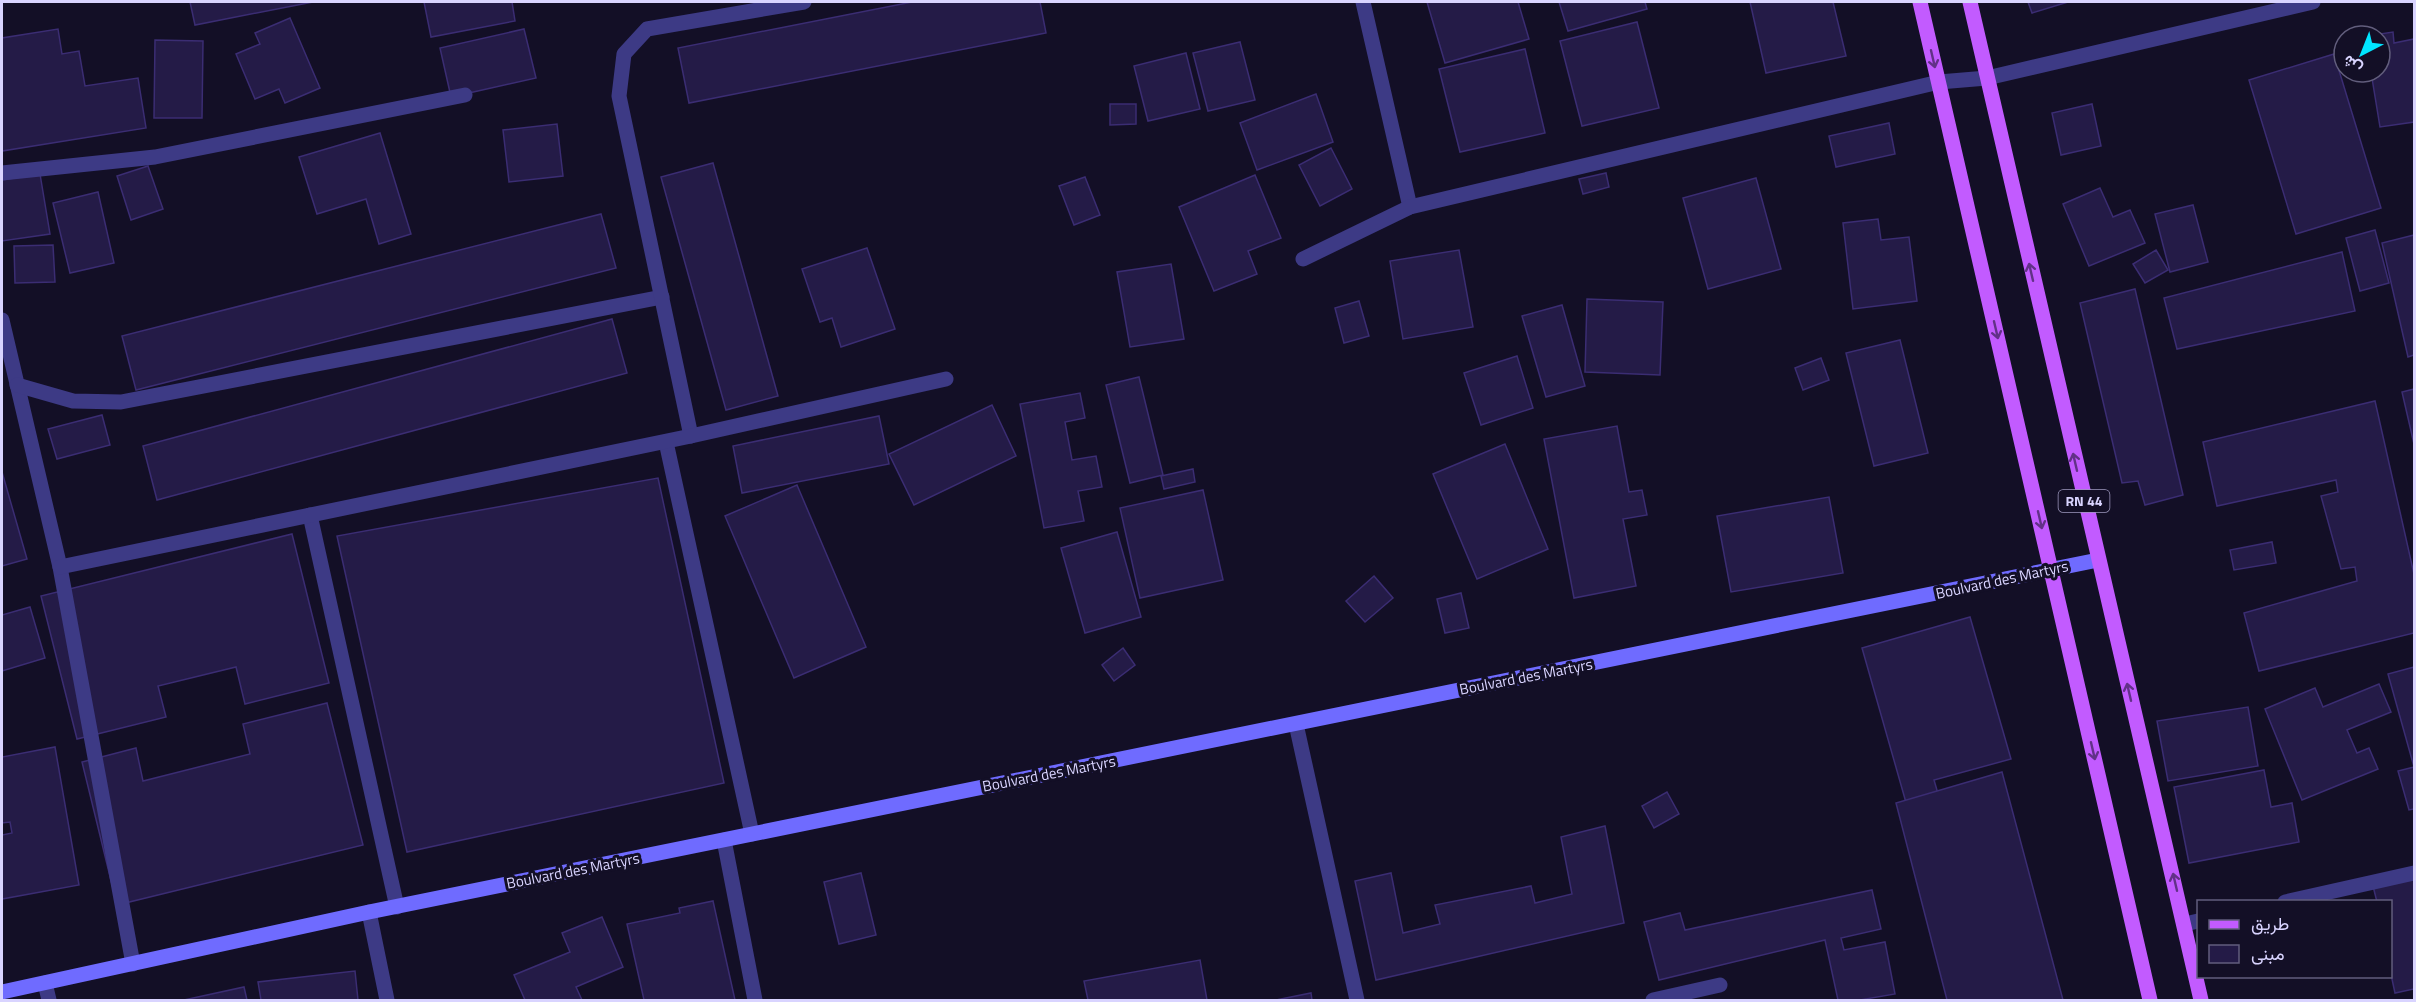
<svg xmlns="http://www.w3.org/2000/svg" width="2416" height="1002" viewBox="0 0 2416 1002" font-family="'Titillium Web',Vazirmatn,sans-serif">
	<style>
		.building { fill: #241b47; stroke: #3b2d73; stroke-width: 1.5 }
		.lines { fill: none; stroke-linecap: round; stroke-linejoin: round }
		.lane { stroke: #3d3a85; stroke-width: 15 }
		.street { stroke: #3d3a85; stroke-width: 15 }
		.secondary { stroke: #6f6bff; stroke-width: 15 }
		.primary { stroke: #c25bff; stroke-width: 15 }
		.oneway { stroke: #623188 }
		.labels { text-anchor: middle; stroke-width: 6; stroke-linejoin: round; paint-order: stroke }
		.shield { fill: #130f26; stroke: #9e99be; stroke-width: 1.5 }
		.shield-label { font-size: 14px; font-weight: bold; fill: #d9d4ff }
		.street-label { font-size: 15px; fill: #d9d4ff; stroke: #130f26 }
	</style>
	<rect width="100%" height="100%" fill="#130f26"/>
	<g class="building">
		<polygon points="190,2 313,2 195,25"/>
		<polygon points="424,2 512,2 515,21 431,37"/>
		<polygon points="912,2 1040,2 1046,33 689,103 678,48"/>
		<polygon points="1427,2 1518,2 1529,39 1445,63"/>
		<polygon points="1559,2 1645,2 1647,9 1568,31"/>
		<polygon points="1750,2 1833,2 1846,56 1766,73"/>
		<polygon points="2028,2 2068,2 2032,13"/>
		<polygon points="290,18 320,88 285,103 279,89 255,99 236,54 260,44 255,33"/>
		<polygon points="1637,22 1659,108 1582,126 1560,41"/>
		<polygon points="58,29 62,54 79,51 85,86 138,78 146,128 2,151 2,38"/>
		<polygon points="524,29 536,78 451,97 440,48"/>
		<polygon points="2393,32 2394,43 2414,39 2414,122 2380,127 2371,72 2380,72 2380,36 2367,36"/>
		<polygon points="155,40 203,41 202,118 154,118"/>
		<polygon points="1240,42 1255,100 1208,111 1193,53"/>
		<polygon points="1525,49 1545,133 1460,152 1439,69"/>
		<polygon points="1186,53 1200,109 1148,121 1134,66"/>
		<polygon points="2334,54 2381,208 2296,234 2249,80"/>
		<polygon points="1316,94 1333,142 1257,170 1240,123"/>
		<polygon points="1110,104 1136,104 1136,124 1110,125"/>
		<polygon points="2092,104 2101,146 2061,155 2052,113"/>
		<polygon points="1889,123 1895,154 1836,167 1829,136"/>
		<polygon points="557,124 563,176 509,182 503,130"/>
		<polygon points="380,133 411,234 379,244 366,199 317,214 299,157"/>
		<polygon points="1331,148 1352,189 1320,206 1299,165"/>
		<polygon points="713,163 778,396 726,410 661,177"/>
		<polygon points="148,166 163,209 131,220 117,176"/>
		<polygon points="1606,173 1609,187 1583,194 1579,179"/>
		<polygon points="40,174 50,234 2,241 2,180"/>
		<polygon points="1255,175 1281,238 1248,251 1257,274 1214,291 1179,207"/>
		<polygon points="1085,177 1100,215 1074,225 1059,186"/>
		<polygon points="1756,178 1781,269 1708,289 1683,198"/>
		<polygon points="2100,188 2113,217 2130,210 2145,243 2089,266 2063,204"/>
		<polygon points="98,192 114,263 70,273 53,203"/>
		<polygon points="2193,205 2208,262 2170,272 2155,214"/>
		<polygon points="601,214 616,268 136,390 122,336"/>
		<polygon points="1878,219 1881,240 1909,237 1917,301 1853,309 1843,223"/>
		<polygon points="2375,230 2389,283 2360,291 2346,238"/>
		<polygon points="2414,235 2414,355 2408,357 2382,243"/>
		<polygon points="53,245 55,282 15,283 14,246"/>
		<polygon points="867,248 895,329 841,347 832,318 820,322 802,269"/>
		<polygon points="1459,250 1473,327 1403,339 1390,261"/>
		<polygon points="2156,250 2168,270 2145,283 2133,264"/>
		<polygon points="2342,252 2355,311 2177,349 2164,298"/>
		<polygon points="1171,264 1184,339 1130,347 1117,272"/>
		<polygon points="2135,289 2183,495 2145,505 2138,481 2122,483 2080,303"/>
		<polygon points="1587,299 1663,302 1660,375 1585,372"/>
		<polygon points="1359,301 1369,336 1344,343 1335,308"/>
		<polygon points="1562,305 1585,386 1546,397 1522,316"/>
		<polygon points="612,319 627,373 157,500 143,446"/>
		<polygon points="1900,340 1928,453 1874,466 1846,353"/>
		<polygon points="1517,356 1533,408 1481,425 1464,373"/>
		<polygon points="1821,358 1829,380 1803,390 1795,368"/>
		<polygon points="1139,377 1163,475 1130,483 1106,385"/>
		<polygon points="2414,389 2414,444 2402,392"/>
		<polygon points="1080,393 1085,418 1065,422 1072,460 1096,456 1102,487 1078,491 1084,521 1044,528 1020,404"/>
		<polygon points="2375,401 2414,574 2414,633 2259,671 2244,613 2357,581 2355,567 2341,569 2321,496 2338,492 2336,480 2217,506 2203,442"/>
		<polygon points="992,405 1016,456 914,505 889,454"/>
		<polygon points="102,415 110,445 57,459 48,429"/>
		<polygon points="879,416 889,464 742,493 733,446"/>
		<polygon points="1617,426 1629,492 1642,490 1647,515 1623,519 1636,586 1574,598 1544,439"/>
		<polygon points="1505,444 1548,549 1477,579 1433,474"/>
		<polygon points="1193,469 1195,482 1164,489 1161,476"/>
		<polygon points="2,472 27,559 2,566"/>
		<polygon points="658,478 724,783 407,852 337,536"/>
		<polygon points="797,485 866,647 794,678 725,516"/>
		<polygon points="1203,490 1223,580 1140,598 1120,508"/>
		<polygon points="1829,497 1843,573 1731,592 1717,516"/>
		<polygon points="1117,532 1141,617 1085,633 1061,548"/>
		<polygon points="292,534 329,683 245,704 236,667 158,686 166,717 77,739 41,596"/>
		<polygon points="2272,542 2276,563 2234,570 2230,550"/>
		<polygon points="1374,576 1393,598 1365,622 1346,601"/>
		<polygon points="1461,593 1469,628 1445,633 1437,599"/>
		<polygon points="30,607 45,658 2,671 2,615"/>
		<polygon points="1970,617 2011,759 1934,780 1939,797 1907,806 1862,648"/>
		<polygon points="1123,648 1135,665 1114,681 1102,665"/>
		<polygon points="2414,667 2414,767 2388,674"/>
		<polygon points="2379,684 2391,712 2347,730 2357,753 2369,748 2378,769 2302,800 2265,709 2315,688 2323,707"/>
		<polygon points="327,703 363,845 117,905 82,762 136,748 143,781 250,754 243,724"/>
		<polygon points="2248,707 2258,766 2168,781 2157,721"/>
		<polygon points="55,747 79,885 2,899 2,835 12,833 10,822 2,823 2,757"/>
		<polygon points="2414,767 2414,809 2409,810 2398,771"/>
		<polygon points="2264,770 2271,807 2292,803 2299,842 2189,863 2174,787"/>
		<polygon points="2002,772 2063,1000 1947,1000 1896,803"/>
		<polygon points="1667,792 1679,814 1654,828 1642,806"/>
		<polygon points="1605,826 1624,923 1376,980 1355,881 1391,873 1403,933 1440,924 1435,905 1531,886 1535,903 1572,894 1561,837"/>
		<polygon points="861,873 876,935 839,944 824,882"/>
		<polygon points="2414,878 2414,989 2395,993 2390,970 2390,902 2377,902 2373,886"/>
		<polygon points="1872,890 1881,929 1841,938 1844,950 1885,942 1895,994 1860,1000 1838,1000 1825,940 1659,980 1644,922 1680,913 1685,930"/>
		<polygon points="713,901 735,1000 644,1000 627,924 680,913 679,908"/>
		<polygon points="602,917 623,967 576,987 582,1000 525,1000 514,975 570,952 562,933"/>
		<polygon points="1200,960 1207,1000 1088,1000 1084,981"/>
		<polygon points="355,971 358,1000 261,1000 258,982"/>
		<polygon points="244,987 247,1000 184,1000"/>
		<polygon points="1311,993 1312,1000 1276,1000"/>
	</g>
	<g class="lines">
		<g class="lane">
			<polyline points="1296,724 1357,1000"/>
			<polyline points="1653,1000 1720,985"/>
		</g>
		<g class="street">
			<polyline points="1363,2 1410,207"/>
			<polyline points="2,173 155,157 465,95"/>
			<polyline points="1303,259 1410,207 1939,82 1987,78 2313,2"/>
			<polyline points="2,320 60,567 133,964"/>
			<polyline points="17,385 73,401 121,402 662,297"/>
			<polyline points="691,436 619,96 624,54 647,29 804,2"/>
			<polyline points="666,442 752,834"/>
			<polyline points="310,515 397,907"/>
			<polyline points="60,567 691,436 946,379"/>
			<polyline points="724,840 755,1000"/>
			<polyline points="2285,902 2414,873"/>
			<polyline points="369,912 387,1000"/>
			<polyline points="2185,924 2198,921"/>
			<polyline points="45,983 49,1000"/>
		</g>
		<polyline class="secondary" points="2,992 369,912 2098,560"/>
		<g class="primary">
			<polyline points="1920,2 2150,1000"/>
			<polyline points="1970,2 2201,1000"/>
		</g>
	</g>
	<defs><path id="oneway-shaft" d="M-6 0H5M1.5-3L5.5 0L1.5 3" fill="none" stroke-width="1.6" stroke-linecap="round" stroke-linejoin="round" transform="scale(1.5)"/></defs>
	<g class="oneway">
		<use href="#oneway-shaft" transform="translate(1933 59) rotate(77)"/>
		<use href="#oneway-shaft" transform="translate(2031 272) rotate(-103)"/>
		<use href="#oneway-shaft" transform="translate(1996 330) rotate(77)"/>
		<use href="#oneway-shaft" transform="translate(2075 462) rotate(-103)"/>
		<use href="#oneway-shaft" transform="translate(2040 520) rotate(77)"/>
		<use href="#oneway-shaft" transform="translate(2129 692) rotate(-103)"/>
		<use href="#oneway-shaft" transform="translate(2093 751) rotate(77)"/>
		<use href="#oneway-shaft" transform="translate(2175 882) rotate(-103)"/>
	</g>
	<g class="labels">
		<rect class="shield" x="2058.5" y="490" width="51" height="22" rx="4.5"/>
		<g class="shield-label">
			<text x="2084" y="506">RN 44</text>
		</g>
		<g class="street-label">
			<text transform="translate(2002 580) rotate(-12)" y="5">Boulvard des Martyrs</text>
			<text transform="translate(1526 677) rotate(-11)" y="5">Boulvard des Martyrs</text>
			<text transform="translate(1049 774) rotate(-11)" y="5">Boulvard des Martyrs</text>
			<text transform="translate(573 871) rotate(-11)" y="5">Boulvard des Martyrs</text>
		</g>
	</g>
	<rect width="2416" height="1002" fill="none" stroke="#d9d4ff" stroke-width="6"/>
	<rect x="2197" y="900" width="195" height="78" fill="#130f26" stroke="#625e7d" stroke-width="1.5"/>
	<rect x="2209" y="920" width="30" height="9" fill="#c25bff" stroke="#625e7d" stroke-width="1.5"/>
	<text x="2251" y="930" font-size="18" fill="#d9d4ff">طريق</text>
	<rect x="2209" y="945" width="30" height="18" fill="#241b47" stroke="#625e7d" stroke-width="1.5"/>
	<text x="2251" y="960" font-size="18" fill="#d9d4ff">مبنى</text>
	<g transform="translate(2362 54) rotate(222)"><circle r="28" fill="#130f26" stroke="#625e7d" stroke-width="1.5"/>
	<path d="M0-4.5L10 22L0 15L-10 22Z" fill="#00e5ff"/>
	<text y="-9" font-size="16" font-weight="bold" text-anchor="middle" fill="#d9d4ff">ش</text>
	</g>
</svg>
